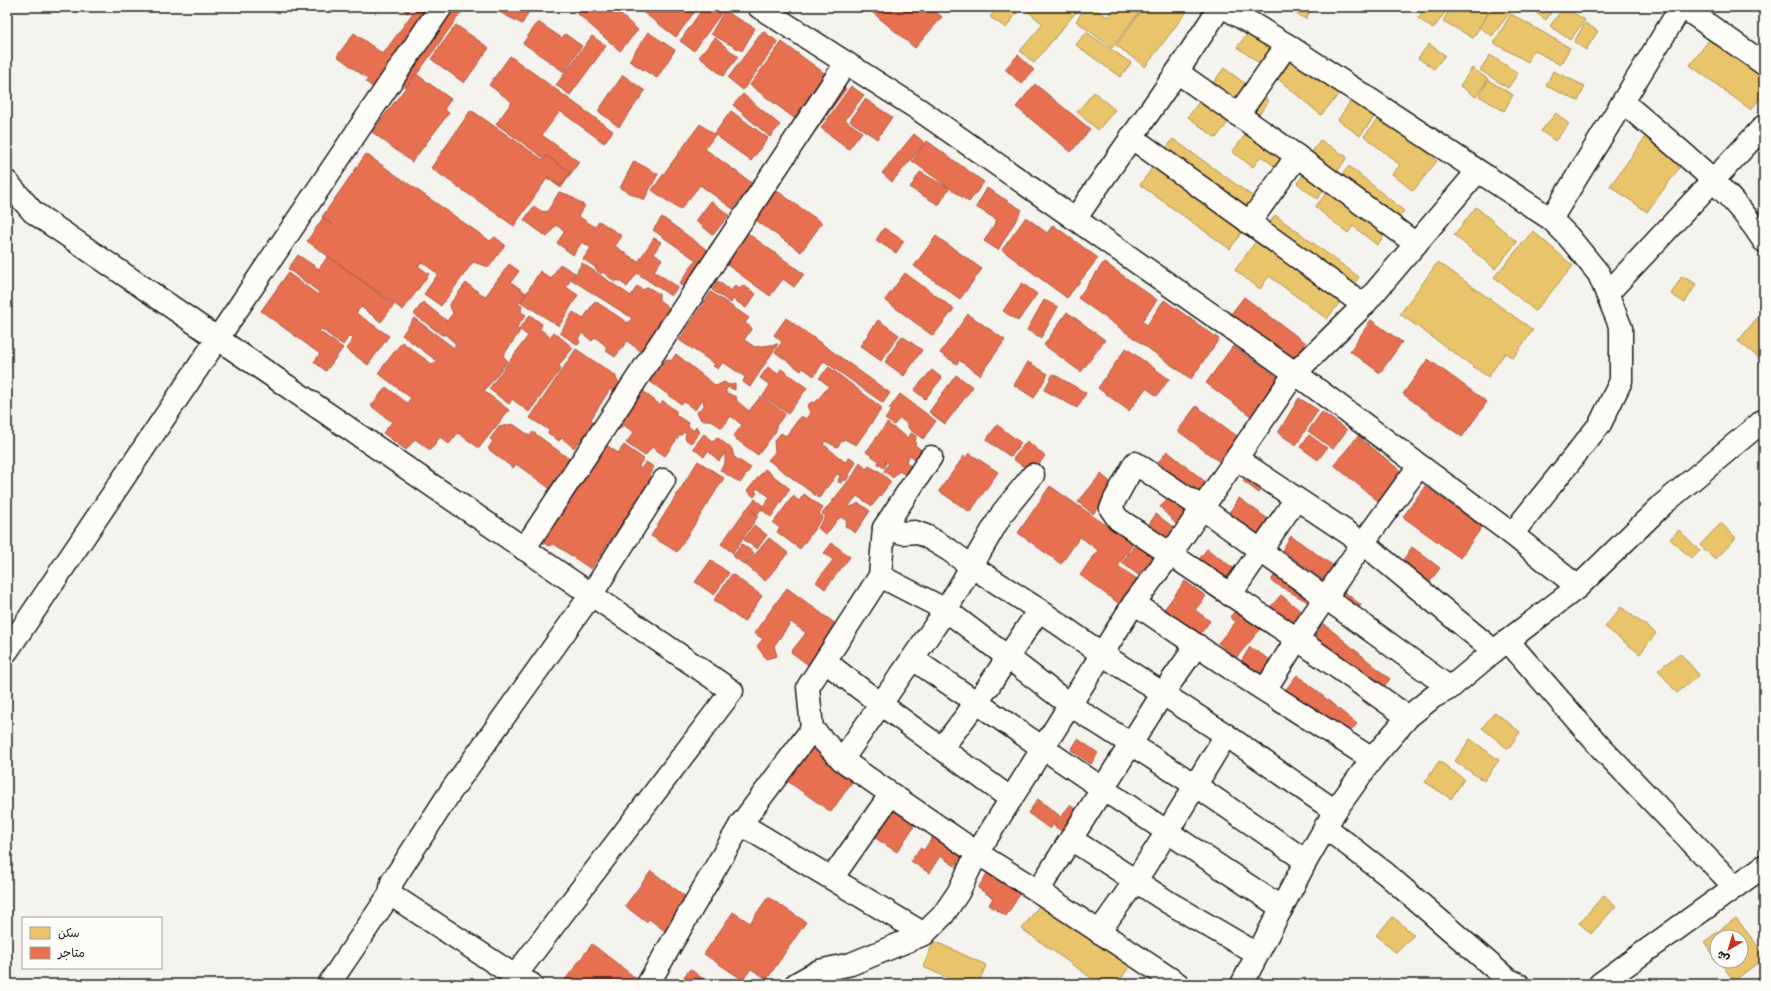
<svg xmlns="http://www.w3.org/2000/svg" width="1771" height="991" viewBox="0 0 1771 991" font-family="Caveat,'Playpen Sans Arabic',sans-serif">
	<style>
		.homes { fill: #e9c46a; stroke: #ac9253 }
		.shops { fill: #e76f51; stroke: #aa5641 }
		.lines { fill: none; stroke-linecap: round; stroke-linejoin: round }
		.street-casing { stroke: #1c1c1c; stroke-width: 25 }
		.street { stroke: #fdfcf7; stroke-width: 22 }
	</style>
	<rect width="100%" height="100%" fill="#f4f3ee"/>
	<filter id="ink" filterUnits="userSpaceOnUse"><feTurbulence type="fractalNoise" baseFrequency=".025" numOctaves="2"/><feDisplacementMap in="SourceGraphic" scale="8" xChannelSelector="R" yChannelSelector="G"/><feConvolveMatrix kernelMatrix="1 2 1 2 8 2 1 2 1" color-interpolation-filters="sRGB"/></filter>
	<g filter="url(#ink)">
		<g class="homes">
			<polygon points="997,7 1021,7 1006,28 990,17"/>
			<polygon points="1029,7 1080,7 1034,63 1020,51 1043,24 1026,10"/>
			<polygon points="1086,7 1093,7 1107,17 1115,7 1132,7 1139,12 1112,48 1076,21"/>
			<polygon points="1144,7 1190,7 1145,67 1116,45"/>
			<polygon points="1282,7 1312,7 1306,19"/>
			<polygon points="1425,7 1449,7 1433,29 1418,18"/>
			<polygon points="1451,7 1477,7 1488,13 1473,38 1443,21"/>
			<polygon points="1493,7 1514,7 1492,36 1479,27"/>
			<polygon points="1528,7 1555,7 1546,20"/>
			<polygon points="1564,7 1585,20 1570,40 1550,26"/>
			<polygon points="1511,14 1570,48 1560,65 1534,50 1528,62 1494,43"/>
			<polygon points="1585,23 1598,31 1586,50 1574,42"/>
			<polygon points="1255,24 1280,42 1263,66 1237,47"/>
			<polygon points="1721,24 1764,56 1764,93 1751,110 1690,65"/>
			<polygon points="1086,32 1131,63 1120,77 1076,45"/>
			<polygon points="1429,44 1445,55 1434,69 1418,58"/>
			<polygon points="1284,46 1341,92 1321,115 1265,68"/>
			<polygon points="1490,55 1518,73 1508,88 1480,70"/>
			<polygon points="1224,68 1269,101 1252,124 1236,112 1216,138 1188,117"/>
			<polygon points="1472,68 1488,79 1476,97 1460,86"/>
			<polygon points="1553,71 1585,86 1578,101 1546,86"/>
			<polygon points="1488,80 1513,95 1504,111 1479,96"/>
			<polygon points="1094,92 1115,110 1098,130 1077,112"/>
			<polygon points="1352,99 1375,116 1360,136 1338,120"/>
			<polygon points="1556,113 1569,124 1555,141 1541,131"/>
			<polygon points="1381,116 1437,161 1413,191 1392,174 1400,165 1364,136"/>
			<polygon points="1254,124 1294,153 1281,171 1261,156 1253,167 1232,152"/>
			<polygon points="1650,131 1687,157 1647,212 1610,186"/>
			<polygon points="1173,139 1262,203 1230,249 1140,185"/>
			<polygon points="1320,140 1347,157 1332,180 1305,163"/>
			<polygon points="1349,166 1404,211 1377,245 1353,226 1348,233 1315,207"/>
			<polygon points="1309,168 1329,183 1317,199 1297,183"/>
			<polygon points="1476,207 1517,242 1495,269 1454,235"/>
			<polygon points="1275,215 1359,277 1327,319 1269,276 1260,289 1235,270"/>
			<polygon points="1533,231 1573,266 1535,311 1494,277"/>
			<polygon points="1438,262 1533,330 1513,358 1505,353 1488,377 1400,314"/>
			<polygon points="1682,276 1696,284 1685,303 1671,294"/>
			<polygon points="1758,317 1764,322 1764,362 1738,341"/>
			<polygon points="1721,523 1736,538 1715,560 1700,545"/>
			<polygon points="1679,530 1700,551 1692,559 1670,539"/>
			<polygon points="1621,607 1656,633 1640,654 1605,627"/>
			<polygon points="1680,653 1699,675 1677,693 1658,670"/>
			<polygon points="1495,712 1520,732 1508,749 1482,728"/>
			<polygon points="1470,739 1499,760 1484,781 1455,761"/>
			<polygon points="1439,761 1464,779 1451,799 1425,782"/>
			<polygon points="1604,895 1616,906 1591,934 1579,923"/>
			<polygon points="1041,903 1133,962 1117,984 1100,984 1022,929"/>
			<polygon points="1393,917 1414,935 1396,953 1376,935"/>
			<polygon points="1736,918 1764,954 1764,958 1734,981 1719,961 1741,961 1741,937 1717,937 1717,959 1704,942"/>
			<polygon points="934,941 986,965 978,984 962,984 923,967"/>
			<polygon points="1025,978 1034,984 1022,984"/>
		</g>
		<g class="shops">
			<polygon points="400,7 412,7 408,13"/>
			<polygon points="417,7 465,7 407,88 392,77 381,93 366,82 368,79 337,56 354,33 383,54"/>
			<polygon points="490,7 529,7 531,8 522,24"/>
			<polygon points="570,7 612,7 638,30 620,51"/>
			<polygon points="636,7 698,7 676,37"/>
			<polygon points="704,7 715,7 722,12 694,51 680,41"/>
			<polygon points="866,7 930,7 942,17 915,48"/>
			<polygon points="724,11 755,28 742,51 711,34"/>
			<polygon points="538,22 562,38 565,34 582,46 564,72 523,43"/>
			<polygon points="456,25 489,48 464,83 431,59"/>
			<polygon points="763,31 778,42 743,90 728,78"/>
			<polygon points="648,32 675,50 657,78 629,61"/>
			<polygon points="592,36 606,46 570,95 556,85"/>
			<polygon points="715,38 738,57 723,76 699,57"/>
			<polygon points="782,42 846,89 814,133 750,85"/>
			<polygon points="1018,55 1034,70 1021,84 1005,69"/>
			<polygon points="510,56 613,131 604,143 560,111 542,135 579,162 561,188 537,171 545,159 496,124 512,102 489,85"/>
			<polygon points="416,74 451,99 444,109 449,113 412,162 372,132"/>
			<polygon points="623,75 645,91 619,127 598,111"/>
			<polygon points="1035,84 1090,129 1071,152 1016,107"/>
			<polygon points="851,86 864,95 845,120 862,132 849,149 821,128"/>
			<polygon points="743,94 780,125 770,137 733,105"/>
			<polygon points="865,99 892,117 877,139 850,121"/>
			<polygon points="471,110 543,160 547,156 570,172 560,186 548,177 514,226 431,168"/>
			<polygon points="731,111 768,138 751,161 714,134"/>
			<polygon points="700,124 715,135 705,149 752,183 733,209 700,185 680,210 652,190"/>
			<polygon points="914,134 925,143 892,182 882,173"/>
			<polygon points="927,141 984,182 969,202 912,161"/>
			<polygon points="366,154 490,241 495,237 505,245 489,267 473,262 441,306 424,294 438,274 422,262 418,266 429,274 403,310 307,241 323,218 333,225 322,217"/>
			<polygon points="634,161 658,174 644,200 620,188"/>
			<polygon points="920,172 949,188 939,205 910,188"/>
			<polygon points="759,178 822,223 801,252 754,219 746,232 804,274 794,287 783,279 770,296 726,264 701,299 679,284 696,260 653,230 662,217 707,250"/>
			<polygon points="987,188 1022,210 998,250 984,241 997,220 976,207"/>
			<polygon points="559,192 569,195 585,206 578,216 595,227 599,221 622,236 615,246 638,262 654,238 661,242 654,253 662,259 654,271 678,287 671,296 637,273 627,287 618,280 615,282 603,272 601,274 595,269 597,265 595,267 583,259 591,248 582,242 573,255 557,243 565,231 556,225 547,237 524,220 534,206 541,211 547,212"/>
			<polygon points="711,201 729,215 713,235 696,221"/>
			<polygon points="1026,217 1047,233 1053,225 1098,258 1067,298 1002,250"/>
			<polygon points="884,228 904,241 896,253 876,240"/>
			<polygon points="936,236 982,269 960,299 914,266"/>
			<polygon points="298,255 319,269 328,256 394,305 381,322 361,307 356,313 389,336 368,365 346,349 353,339 349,336 343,345 321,329 319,331 343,348 326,371 314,362 320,354 261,311 288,273 318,295 319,292 288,269"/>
			<polygon points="1104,262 1157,300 1142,321 1147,325 1164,300 1219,339 1191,379 1078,298"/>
			<polygon points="582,263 631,296 637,286 643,290 648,287 659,294 659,300 671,309 682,294 699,307 659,359 654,361 627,341 615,357 606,351 606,346 595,337 592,341 582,333 578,339 580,342 578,345 560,333 573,312 583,319 595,301 628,323 632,318 572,280"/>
			<polygon points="509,264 519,271 511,282 526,293 518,305 522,306 521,312 526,315 516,328 520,331 503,356 508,361 484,391 509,410 479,448 458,433 449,444 440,437 430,450 415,439 406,450 383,433 392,422 371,406 386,387 407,403 411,398 378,373 402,342 433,365 437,361 402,335 414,318 454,348 456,344 446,335 442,335 414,314 423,302 447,321 453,313 449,305 466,283 485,297"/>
			<polygon points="560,264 575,273 566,287 578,295 559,326 521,302 540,271 551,279"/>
			<polygon points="905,273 954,309 933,336 885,300"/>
			<polygon points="718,281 731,291 735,285 740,289 743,285 756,294 746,308 733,299 731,303 712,290"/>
			<polygon points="1022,283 1037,294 1018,321 1003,311"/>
			<polygon points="711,292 749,318 745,323 752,328 744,340 755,347 778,344 750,387 743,382 745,377 723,362 718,369 713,366 715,364 679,340"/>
			<polygon points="1244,297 1306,343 1291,365 1228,318"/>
			<polygon points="1044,300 1058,307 1041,338 1027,330"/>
			<polygon points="1067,312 1105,340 1081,372 1044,345"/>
			<polygon points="968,314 1005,340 980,375 959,360 957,364 940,353"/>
			<polygon points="530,315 542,324 540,329 550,337 554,332 573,348 559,365 561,369 529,412 512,399 509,404 489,389 528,336 519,329"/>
			<polygon points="786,318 890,393 883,403 824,361 814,376 803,368 801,371 775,352 782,342 774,335"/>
			<polygon points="878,320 899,335 881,361 860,346"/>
			<polygon points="1371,320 1402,342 1380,373 1350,351"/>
			<polygon points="902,336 922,350 904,376 885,362"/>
			<polygon points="1233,346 1283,381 1255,419 1206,383"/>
			<polygon points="1126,348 1169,379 1157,396 1146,388 1129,411 1098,388"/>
			<polygon points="576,349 616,376 616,379 621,384 613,400 609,398 613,390 610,389 591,419 594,423 574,448 562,438 559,441 548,433 549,430 530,418"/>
			<polygon points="676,354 716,386 724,382 729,385 735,383 735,390 728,387 725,392 736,397 737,401 749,411 761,396 785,414 776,426 776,431 758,455 733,437 742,425 731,416 722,428 710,420 701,420 697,412 704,406 703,399 695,410 684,402 681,404 645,378 657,363 661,366 666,359 671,361"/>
			<polygon points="1428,359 1487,402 1462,437 1403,394"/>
			<polygon points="1028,362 1048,374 1034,398 1014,385"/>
			<polygon points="768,367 778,374 781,369 807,388 788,414 763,396 770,385 760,378"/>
			<polygon points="829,367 882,408 856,445 844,439 837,447 825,441 823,444 845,462 850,457 856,462 846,481 843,479 841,483 838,482 840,475 837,474 819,498 768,460 775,452 774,441 781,433 786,436 801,416 806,419 810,413 807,406 811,402 815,403 829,386 819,378"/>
			<polygon points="932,370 942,378 925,399 914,390"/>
			<polygon points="1053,374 1086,393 1077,408 1044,390"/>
			<polygon points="956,375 973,387 945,424 929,412"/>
			<polygon points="644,380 644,392 660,405 663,401 676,411 676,415 688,423 688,426 694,431 696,426 700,432 691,443 685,439 686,433 685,432 679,436 665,456 652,447 645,456 626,443 634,432 623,425 619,430 611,425"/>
			<polygon points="900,394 936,421 923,439 909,429 907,424 900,418 894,425 885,419 892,410 889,409"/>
			<polygon points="1299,398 1318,410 1296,445 1278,433"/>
			<polygon points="1196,406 1244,441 1225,466 1178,431"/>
			<polygon points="1322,412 1347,430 1333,449 1308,431"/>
			<polygon points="887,423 908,438 911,433 916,436 915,445 924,452 918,461 910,455 906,462 912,467 909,477 899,471 893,478 884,471 889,463 885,461 886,464 884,468 878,464 879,461 866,452"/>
			<polygon points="513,424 530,436 533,432 576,464 574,467 565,465 561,471 564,474 552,490 516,464 513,468 488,449 493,441 490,439 499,427"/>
			<polygon points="997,425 1021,443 1011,457 986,440"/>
			<polygon points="704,434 713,442 717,437 732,449 734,457 751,468 740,483 720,470 725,463 725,453 719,461 708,451 704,457 693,448"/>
			<polygon points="1309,435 1327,448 1318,460 1300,447"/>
			<polygon points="1358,436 1408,477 1384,506 1334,465"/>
			<polygon points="601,441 618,453 624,445 644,459 639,465 640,470 646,462 654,467 649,475 652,478 591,569 554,544 548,546 536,537"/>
			<polygon points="1027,441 1045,456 1032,473 1013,459"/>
			<polygon points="1167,451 1213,488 1192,514 1147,477"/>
			<polygon points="969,453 998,472 970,512 939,491 964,456 966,458"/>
			<polygon points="698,461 724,478 677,552 651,536"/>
			<polygon points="860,462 866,469 869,466 876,470 879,471 891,482 872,506 857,496 849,506 851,507 859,503 870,511 855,533 845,526 847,521 841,517 837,520 826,535 818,528 826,516 822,514 854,474"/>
			<polygon points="1257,464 1272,476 1259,493 1243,481"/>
			<polygon points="765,469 790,489 771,517 761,509 757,515 748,507 755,499 763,506 770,497 757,488 755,491 757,493 754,497 747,491"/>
			<polygon points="1101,474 1116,487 1093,514 1078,502"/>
			<polygon points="1050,486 1133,544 1118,566 1143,583 1125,608 1080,575 1098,550 1080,537 1061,564 1018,533"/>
			<polygon points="1425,486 1482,527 1460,558 1403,517"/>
			<polygon points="804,494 823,508 819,514 823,517 800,549 777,532 780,528 773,523 793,496 799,501"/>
			<polygon points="1170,497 1187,514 1176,524 1160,507"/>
			<polygon points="1239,498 1275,524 1255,551 1220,526"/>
			<polygon points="747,508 758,516 733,553 721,544"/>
			<polygon points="1156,514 1178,531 1144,579 1122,563"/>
			<polygon points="754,525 767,535 757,549 744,540"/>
			<polygon points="1291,536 1335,567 1325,581 1282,550"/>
			<polygon points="769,538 788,553 765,581 746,565"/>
			<polygon points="832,543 850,557 825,589 816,582 833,560 824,553"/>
			<polygon points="742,544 754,553 745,565 733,556"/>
			<polygon points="1412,547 1440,568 1419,597 1391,577"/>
			<polygon points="1207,549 1240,573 1219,602 1185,577"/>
			<polygon points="1284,558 1324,582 1311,604 1271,581"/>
			<polygon points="711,560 729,573 714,595 695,582"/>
			<polygon points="732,574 762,596 744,622 714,600"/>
			<polygon points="1185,581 1206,596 1195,610 1210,621 1191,647 1155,622"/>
			<polygon points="787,588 840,627 811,667 791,652 806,633 791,622 774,646 777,656 766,659 757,646 763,639 754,633"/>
			<polygon points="1342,590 1361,605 1347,623 1328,609"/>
			<polygon points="1281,595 1309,618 1286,646 1263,626 1236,658 1218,643 1236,622 1230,617 1246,597 1265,613"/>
			<polygon points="1324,624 1390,679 1369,706 1302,651"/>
			<polygon points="1250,647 1272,661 1254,689 1240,663"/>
			<polygon points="1297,675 1357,724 1335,750 1276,702"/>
			<polygon points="1078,739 1098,753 1091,764 1071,750"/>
			<polygon points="811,745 828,757 824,761 852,782 831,812 786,780"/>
			<polygon points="1038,799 1060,816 1050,829 1028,813"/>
			<polygon points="890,802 918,820 897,852 869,834"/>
			<polygon points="1070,805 1081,814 1066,834 1054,826"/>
			<polygon points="936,832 965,852 955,866 940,856 929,873 911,861 920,848 924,850"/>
			<polygon points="991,867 1024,888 1006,916 989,905 993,898 978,888"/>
			<polygon points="651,871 689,899 665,931 649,919 646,922 625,906"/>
			<polygon points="768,897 806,922 767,979 751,969 743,980 704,954 733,912 750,923"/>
			<polygon points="592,944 637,979 633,984 562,984"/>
			<polygon points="690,969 710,984 678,984"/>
		</g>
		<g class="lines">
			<defs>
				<g id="street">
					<polyline points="759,7 918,109 1295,373 1512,534 1578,587"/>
					<polyline points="1224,7 1287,45 1551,219 1568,236 1599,274 1621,328 1621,381 1600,424 1512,534"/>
					<polyline points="1683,7 1764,64"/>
					<polyline points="1177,72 1297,156 1416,244"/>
					<path d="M1623,102c49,43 106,84 141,139"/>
					<polyline points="1238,115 1287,45"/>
					<polyline points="1131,137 1364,305"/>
					<polyline points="7,182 33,212 732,691 515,976"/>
					<polyline points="1075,219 1177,72 1220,7"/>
					<polyline points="1551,219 1681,7"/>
					<polyline points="1249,223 1297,156"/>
					<polyline points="1607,294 1764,126"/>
					<polyline points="931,457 884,528 880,576 808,687 812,729 842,760 891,794 977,853 1038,891 1178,984"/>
					<polyline points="1237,459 1363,543 1494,651"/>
					<polyline points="884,528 903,533 915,532 926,536 949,550 971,566 1039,610 1102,654 1226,735 1335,811"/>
					<polyline points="524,549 846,63"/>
					<polyline points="880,576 946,610 1070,705 1195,785 1306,861"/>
					<polyline points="1230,595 1296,499"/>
					<polyline points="1134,603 1236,672 1372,759"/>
					<polyline points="1508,641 1602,749 1735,887"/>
					<polyline points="7,651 441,7"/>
					<polyline points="913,659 1103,789 1282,908"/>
					<path d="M826,662c60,48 123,91 185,137"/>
					<polyline points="1265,690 1297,639 1363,543 1419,466"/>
					<polyline points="1408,717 1297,639 1118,519 1111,509 1115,499 1135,463 1202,508 1450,688"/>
					<polyline points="942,748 988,687 1039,610"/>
					<polyline points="842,760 946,610 1003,512 1033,475"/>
					<polyline points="741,824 924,934"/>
					<polyline points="1325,827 1385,873 1507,979 1518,984"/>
					<polyline points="1071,839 1168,902 1257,954"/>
					<polyline points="832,878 891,794"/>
					<polyline points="1038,891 1163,693 1197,645"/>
					<polyline points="390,894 515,976 531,984"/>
					<polyline points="1099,932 1136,880 1167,832 1226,735"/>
					<polyline points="329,984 390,894 392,882 451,791 591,595 664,480"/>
					<polyline points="648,984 741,824 812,729"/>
					<polyline points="796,984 819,971 851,964 924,934 943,915 958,893 977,853 1134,603 1170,555 1295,373 1364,305 1477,172"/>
					<polyline points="1242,984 1306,861 1335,811 1372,759 1408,717 1433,697 1450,688 1494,651 1578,587 1662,505 1764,420"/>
					<polyline points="1600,984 1764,866"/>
				</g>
			</defs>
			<use href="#street" class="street-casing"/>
			<use href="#street" class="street"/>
		</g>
	</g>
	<rect width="1771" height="991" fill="none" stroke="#fdfcf7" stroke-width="24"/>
	<rect x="12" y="12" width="1747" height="967" fill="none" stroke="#1c1c1c" stroke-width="1.5" filter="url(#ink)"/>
	<rect x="22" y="917" width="140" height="52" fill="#fdfcf7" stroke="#a3a29f"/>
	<rect x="30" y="927" width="20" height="12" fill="#e9c46a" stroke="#a3a29f"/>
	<text x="58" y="937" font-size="12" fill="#1c1c1c">سكن</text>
	<rect x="30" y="947" width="20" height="12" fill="#e76f51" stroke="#a3a29f"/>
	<text x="58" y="957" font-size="12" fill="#1c1c1c">متاجر</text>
	<g transform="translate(1729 949) rotate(218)"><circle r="19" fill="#fdfcf7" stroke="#a3a29f"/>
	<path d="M0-3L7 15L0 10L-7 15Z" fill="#c8321e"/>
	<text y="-6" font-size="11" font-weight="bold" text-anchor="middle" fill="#1c1c1c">ش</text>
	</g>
</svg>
